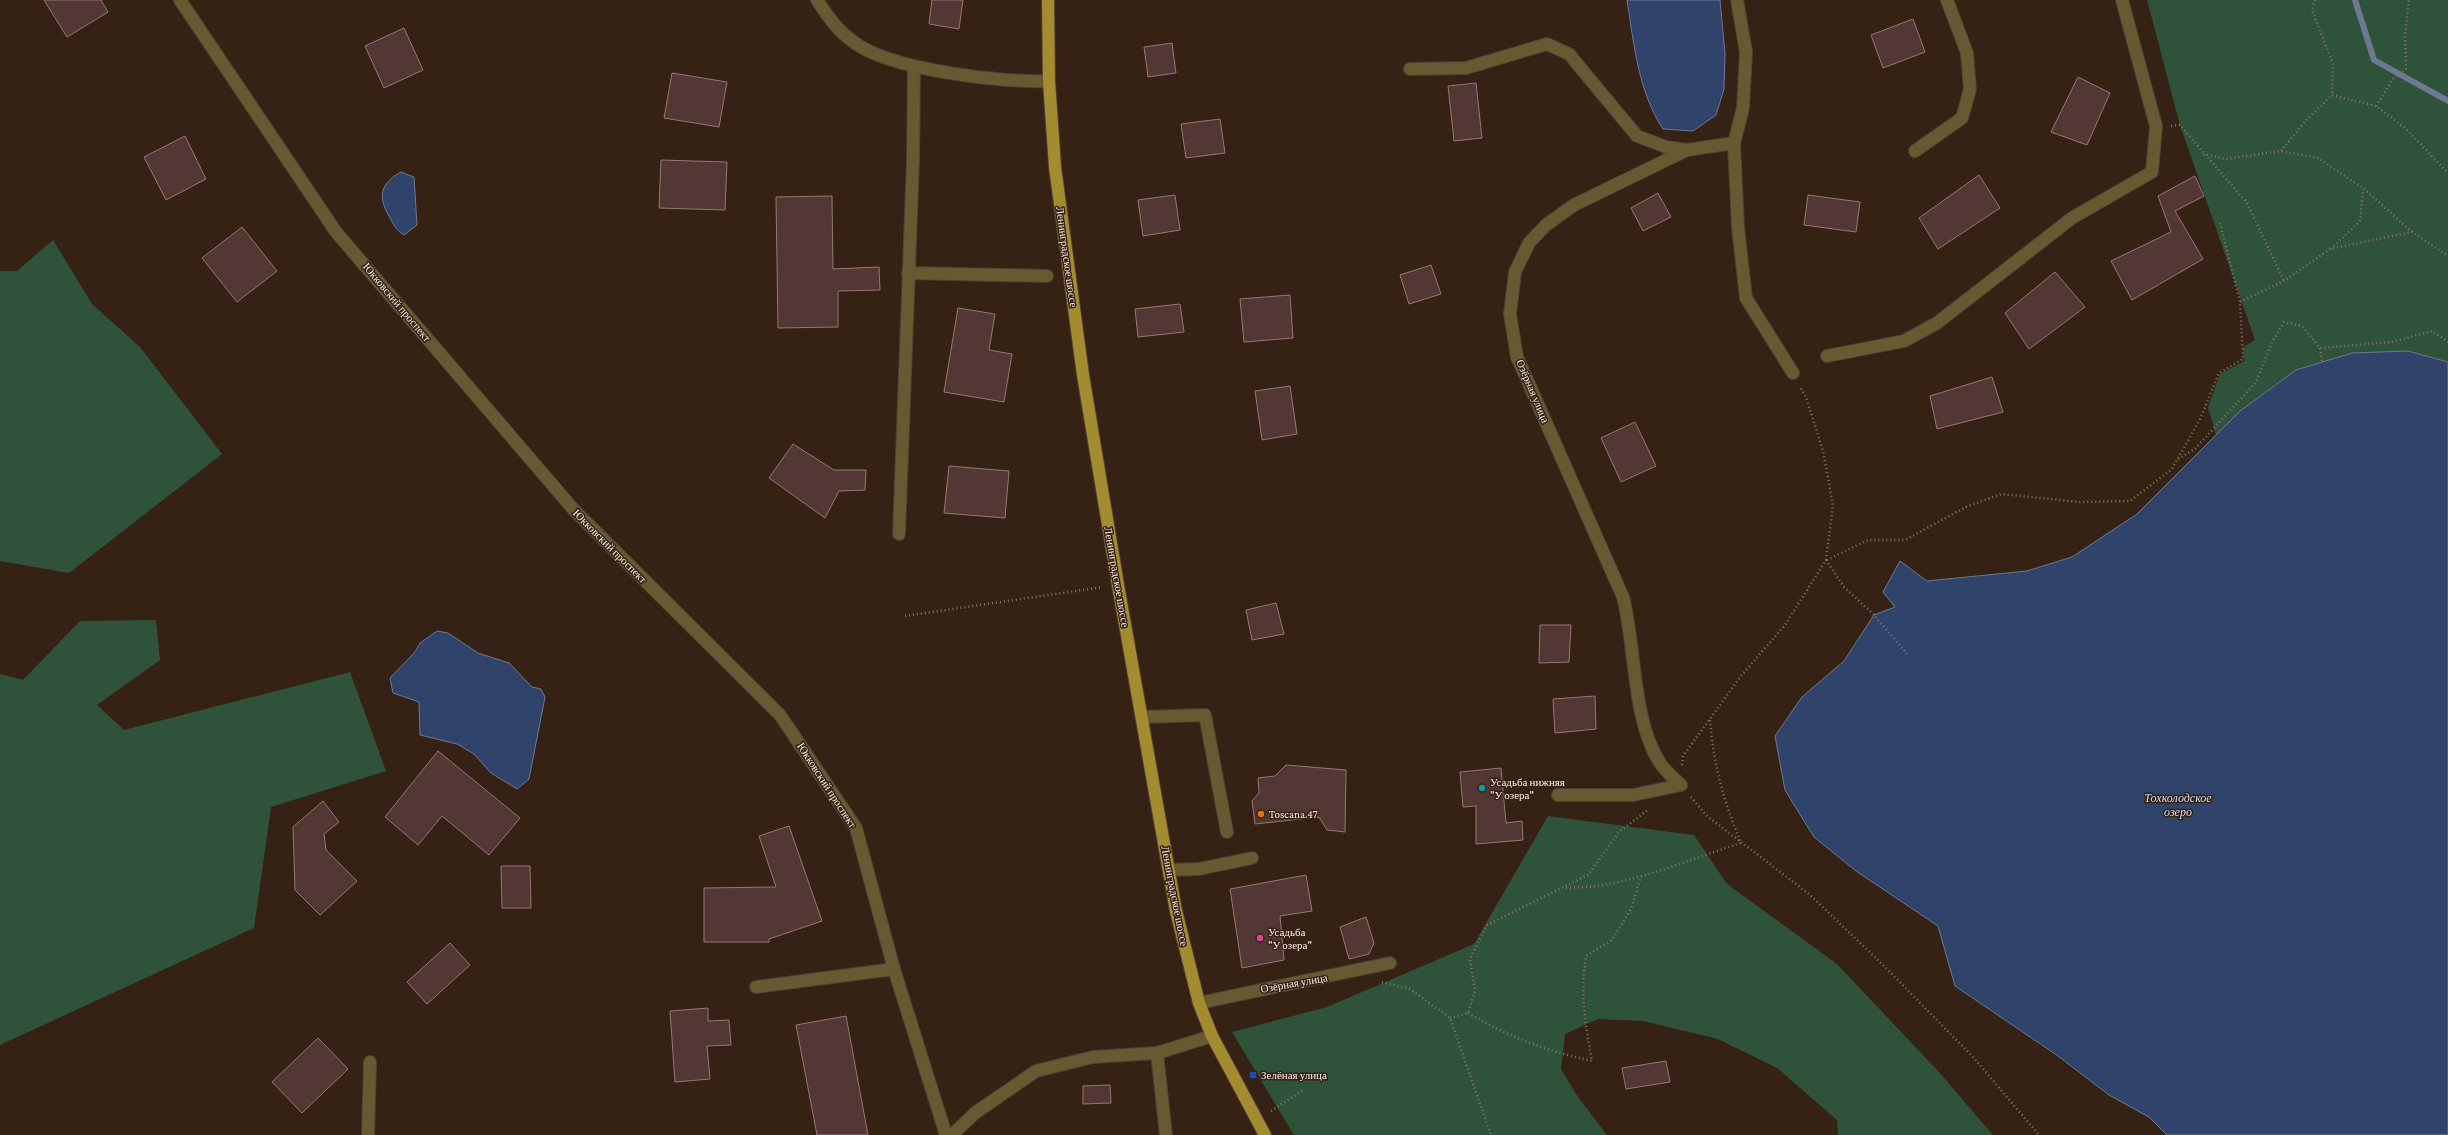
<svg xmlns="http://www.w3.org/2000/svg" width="2448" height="1135" viewBox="0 0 2448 1135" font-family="'Crimson Pro',serif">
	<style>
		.green { fill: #2f523a }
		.water { fill: #30446b; stroke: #6e7890 }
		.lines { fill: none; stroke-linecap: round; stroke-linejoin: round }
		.stream { stroke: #6e7890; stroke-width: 6 }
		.building { fill: #523734; stroke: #967774 }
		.minor-casing { stroke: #523f32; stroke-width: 14 }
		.major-casing { stroke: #523f32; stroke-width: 14 }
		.path { stroke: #867468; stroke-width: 2.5; stroke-dasharray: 1 3; stroke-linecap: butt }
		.minor { stroke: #655a32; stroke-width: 12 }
		.major { stroke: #a38b2f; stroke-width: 12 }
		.culture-dot { fill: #0f9aa8; stroke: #362214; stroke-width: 1.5 }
		.food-dot { fill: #e8710a; stroke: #362214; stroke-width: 1.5 }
		.hotel-dot { fill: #d1479c; stroke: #362214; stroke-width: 1.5 }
		.transit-dot { fill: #1a4fb4; stroke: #362214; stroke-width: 1.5 }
		.labels { text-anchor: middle; stroke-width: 3; stroke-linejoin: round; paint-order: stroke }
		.street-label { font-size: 11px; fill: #fef0e7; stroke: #362214 }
		.poi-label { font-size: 11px; fill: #fef0e7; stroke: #362214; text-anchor: start }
		.water-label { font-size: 12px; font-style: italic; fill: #cddcf7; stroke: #362214 }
	</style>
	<rect width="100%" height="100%" fill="#362214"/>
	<g class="green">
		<polygon points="2147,0 2448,0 2448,362 2408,351 2296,370 2240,411 2216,435 2208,407 2220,374 2244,361 2243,347 2255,340 2180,125"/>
		<polygon points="53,240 92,304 140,347 222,454 69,573 0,561 0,271 17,271"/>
		<polygon points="156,620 160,660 97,705 124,730 350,672 386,771 271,807 254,928 0,1045 0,674 23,680 80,621"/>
		<polygon points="1548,816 1694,835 1727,884 1837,964 1938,1071 1993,1135 1838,1135 1837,1120 1777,1068 1718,1039 1643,1021 1598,1019 1565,1034 1561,1069 1578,1097 1607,1135 1294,1135 1232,1032 1327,1007 1474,944"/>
	</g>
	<g class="water">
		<path d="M1627,0h93l5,53 -1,36 -8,26 -23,16 -30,-2c-25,-38 -29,-85 -36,-129z"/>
		<path d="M401,172l13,5 3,48 -13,10c-9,-6 -10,-10 -15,-19 -12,-20 -8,-33 12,-44z"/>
		<polygon points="2408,351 2448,362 2448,1135 2167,1135 2149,1117 2109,1095 2058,1056 1955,986 1938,926 1856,871 1814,837 1785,790 1775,736 1802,697 1844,661 1874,615 1895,607 1883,592 1900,561 1927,581 2027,571 2072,557 2137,514 2240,411 2296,370 2352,353"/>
		<polygon points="437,631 448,633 478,653 509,663 532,687 541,689 545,697 529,779 517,789 491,773 474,754 457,744 420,735 419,702 393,693 390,678 415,652 420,643"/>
	</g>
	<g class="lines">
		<polyline class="stream" points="2355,0 2374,60 2448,101"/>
	</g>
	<g class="building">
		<polygon points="44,0 101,0 108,12 67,37"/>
		<polygon points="932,0 963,0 959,29 929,24"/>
		<polygon points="1913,19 1925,52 1883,68 1871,35"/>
		<polygon points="404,28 423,70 384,88 365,46"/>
		<polygon points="1172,43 1176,73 1148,77 1144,47"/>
		<polygon points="672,73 727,82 719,127 664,118"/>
		<polygon points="2078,77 2110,93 2087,145 2051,132"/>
		<polygon points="1476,83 1482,138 1454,141 1448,86"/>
		<polygon points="1220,119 1225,153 1186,158 1181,124"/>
		<polygon points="185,136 206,179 166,200 144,157"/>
		<polygon points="661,160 727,162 725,210 659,208"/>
		<polygon points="1979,175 2000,208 1938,249 1919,218"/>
		<polygon points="2195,176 2204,196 2175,211 2203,259 2132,300 2111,261 2171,232 2158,196"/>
		<polygon points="1658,193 1671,217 1643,231 1631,208"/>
		<polygon points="1175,195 1180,230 1143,236 1138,200"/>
		<polygon points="1808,195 1860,202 1856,232 1804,225"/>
		<polygon points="832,196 833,269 879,267 880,290 838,291 838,327 778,328 776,197"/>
		<polygon points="242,227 277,271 237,302 202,258"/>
		<polygon points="1431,265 1441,294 1409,304 1400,275"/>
		<polygon points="2055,272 2085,307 2029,349 2005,313"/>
		<polygon points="1290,295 1293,338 1244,342 1240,299"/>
		<polygon points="1180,304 1184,332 1138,337 1135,309"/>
		<polygon points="958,308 995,314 989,350 1012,354 1004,402 944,392"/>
		<polygon points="1992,377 2003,412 1937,429 1930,396"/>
		<polygon points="1290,386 1297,434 1262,440 1255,391"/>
		<polygon points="1635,422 1656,466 1621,482 1601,438"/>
		<polygon points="793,444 834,470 866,470 865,490 839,491 825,518 769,478"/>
		<polygon points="949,466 1009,471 1005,518 944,513"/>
		<polygon points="1276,603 1284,634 1252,640 1246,610"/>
		<polygon points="1540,625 1571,625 1569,662 1539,663"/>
		<polygon points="1595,696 1596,729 1555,733 1553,699"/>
		<polygon points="438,751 520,818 489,855 442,816 418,845 385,817"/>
		<polygon points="1286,765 1346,770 1345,832 1327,830 1319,817 1255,824 1252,801 1259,793 1258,778 1275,776"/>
		<polygon points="1501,768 1506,823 1522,821 1523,840 1476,844 1476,806 1463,807 1460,772"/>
		<polygon points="323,801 339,822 324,834 326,850 357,881 320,915 295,890 293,827"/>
		<polygon points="789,826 822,921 769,939 769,942 704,942 704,888 776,887 759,836"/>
		<polygon points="501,866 530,866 531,908 502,908"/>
		<polygon points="1306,875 1312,911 1280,916 1284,960 1242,968 1230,889"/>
		<polygon points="1366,917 1374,943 1369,954 1349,959 1340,927"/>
		<polygon points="450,943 470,965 427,1004 407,982"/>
		<polygon points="708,1008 708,1021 729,1020 731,1045 707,1046 710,1079 675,1082 670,1011"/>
		<polygon points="846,1016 868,1135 817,1135 796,1025"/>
		<polygon points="318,1038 348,1069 302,1113 272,1082"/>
		<polygon points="1666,1061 1670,1082 1626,1089 1622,1068"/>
		<polygon points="1110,1085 1111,1103 1083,1104 1083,1086"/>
	</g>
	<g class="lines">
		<defs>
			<g id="minor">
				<polyline points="180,0 336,232 574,510 780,715 856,828 894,969 946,1135"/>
				<path d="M817,0c11,17 21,31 38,43 37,27 148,40 194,38"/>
				<polyline points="1737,0 1746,52 1743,108 1734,143 1738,227 1746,298 1793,373"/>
				<polyline points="1410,69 1466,68 1547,44 1569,54 1637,136 1666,147 1687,150"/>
				<polyline points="1915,151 1962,118 1970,89 1967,53 1947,0"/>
				<polyline points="908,273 1047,276"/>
				<polyline points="1827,356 1904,341 1937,323 2072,218 2152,172 2156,126 2122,0"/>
				<polyline points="899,534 913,161 914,66"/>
				<polyline points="1143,717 1205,715 1227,832"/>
				<path d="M1681,785c-7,-7 -16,-14 -21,-22 -28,-43 -24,-116 -37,-166l-106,-240 -7,-43 5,-42 14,-29 17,-18 28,-20 113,-55 47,-7"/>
				<polyline points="1558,795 1633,795 1681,785"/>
				<polyline points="1169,870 1199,869 1252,858"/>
				<polyline points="756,987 894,969"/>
				<polyline points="1199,1003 1390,963"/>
				<polyline points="1157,1053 1166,1135"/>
				<polyline points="368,1135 370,1062"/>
				<polyline points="952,1135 975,1113 1036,1071 1093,1057 1157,1053 1212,1036"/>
			</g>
			<polyline id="major" points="1048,0 1049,81 1055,167 1083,375 1118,585 1176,911 1199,1003 1212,1036 1265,1135"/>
		</defs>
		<use href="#minor" class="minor-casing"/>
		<use href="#major" class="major-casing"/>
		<g class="path">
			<polyline points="2315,0 2312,10 2333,64 2332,95"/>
			<polyline points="2376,106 2394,78 2406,69 2405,36 2409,0"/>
			<polyline points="2171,126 2180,125 2247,203 2284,281"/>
			<polyline points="2281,151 2307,119 2332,95 2376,106 2405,128 2448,173"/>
			<polyline points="2203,154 2226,159 2281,151 2318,158 2363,188 2412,232"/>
			<polyline points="2331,249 2360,221 2363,189"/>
			<polyline points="2240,302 2284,281 2330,249 2412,232 2448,256"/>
			<polyline points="2320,348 2322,361"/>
			<polyline points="2178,459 2195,449 2256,382 2272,342 2284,322 2302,326 2320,348 2392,342 2432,331 2448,342"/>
			<polyline points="1826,560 1844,587 1874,615 1907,654"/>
			<polyline points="1827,560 1868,540 1905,540 1966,507 2001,494 2079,502 2130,501 2172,469 2200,419 2219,373 2243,359 2240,302 2220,223"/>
			<polyline points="905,616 1103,587"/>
			<polyline points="1682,765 1683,756 1741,676 1785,625 1826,560 1833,505 1823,451 1806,397 1800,387"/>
			<polyline points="1691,797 1707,816 1809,894 1882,964 1973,1057 2039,1135"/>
			<path d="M1566,888c60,0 118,-27 175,-45 -18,-44 -27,-76 -31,-123"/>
			<polyline points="1382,982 1410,989 1450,1018 1491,1135"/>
			<path d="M1468,1013c43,25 76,37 124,48 -7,-38 -12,-67 -6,-105l26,-16 19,-31 10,-33"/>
			<polyline points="1450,1018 1468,1013 1475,991 1470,959 1487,925 1588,875 1619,832 1649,809"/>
			<polyline points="1271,1111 1303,1090"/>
		</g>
		<use href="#minor" class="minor"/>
		<use href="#major" class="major"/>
	</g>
	<circle class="culture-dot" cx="1482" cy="788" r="4"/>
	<circle class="food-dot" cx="1261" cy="814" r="4"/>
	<circle class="hotel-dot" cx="1260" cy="938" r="4"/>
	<rect class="transit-dot" x="1249" y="1071" width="8" height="8" rx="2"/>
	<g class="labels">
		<g class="street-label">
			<text transform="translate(1067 257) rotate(82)" y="4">Ленинградское шоссе</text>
			<text transform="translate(397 302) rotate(50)" y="4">Юкковский проспект</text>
			<text transform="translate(1533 391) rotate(67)" y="4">Озёрная улица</text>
			<text transform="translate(610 546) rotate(45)" y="4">Юкковский проспект</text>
			<text transform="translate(1117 577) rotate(80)" y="4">Ленинградское шоссе</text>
			<text transform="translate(827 785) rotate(57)" y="4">Юкковский проспект</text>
			<text transform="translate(1175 896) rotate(79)" y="4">Ленинградское шоссе</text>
			<text transform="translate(1294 983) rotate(-10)" y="4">Озёрная улица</text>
		</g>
		<g class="poi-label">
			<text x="1490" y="786">Усадьба нижняя<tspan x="1490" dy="13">"У озера"</tspan></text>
			<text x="1269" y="818">Toscana.47</text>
			<text x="1268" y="936">Усадьба<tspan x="1268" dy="13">"У озера"</tspan></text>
			<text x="1261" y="1079">Зелёная улица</text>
		</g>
		<g class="water-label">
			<text x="2178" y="802">Тохколодское<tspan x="2178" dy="14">озеро</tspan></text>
		</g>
	</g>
</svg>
